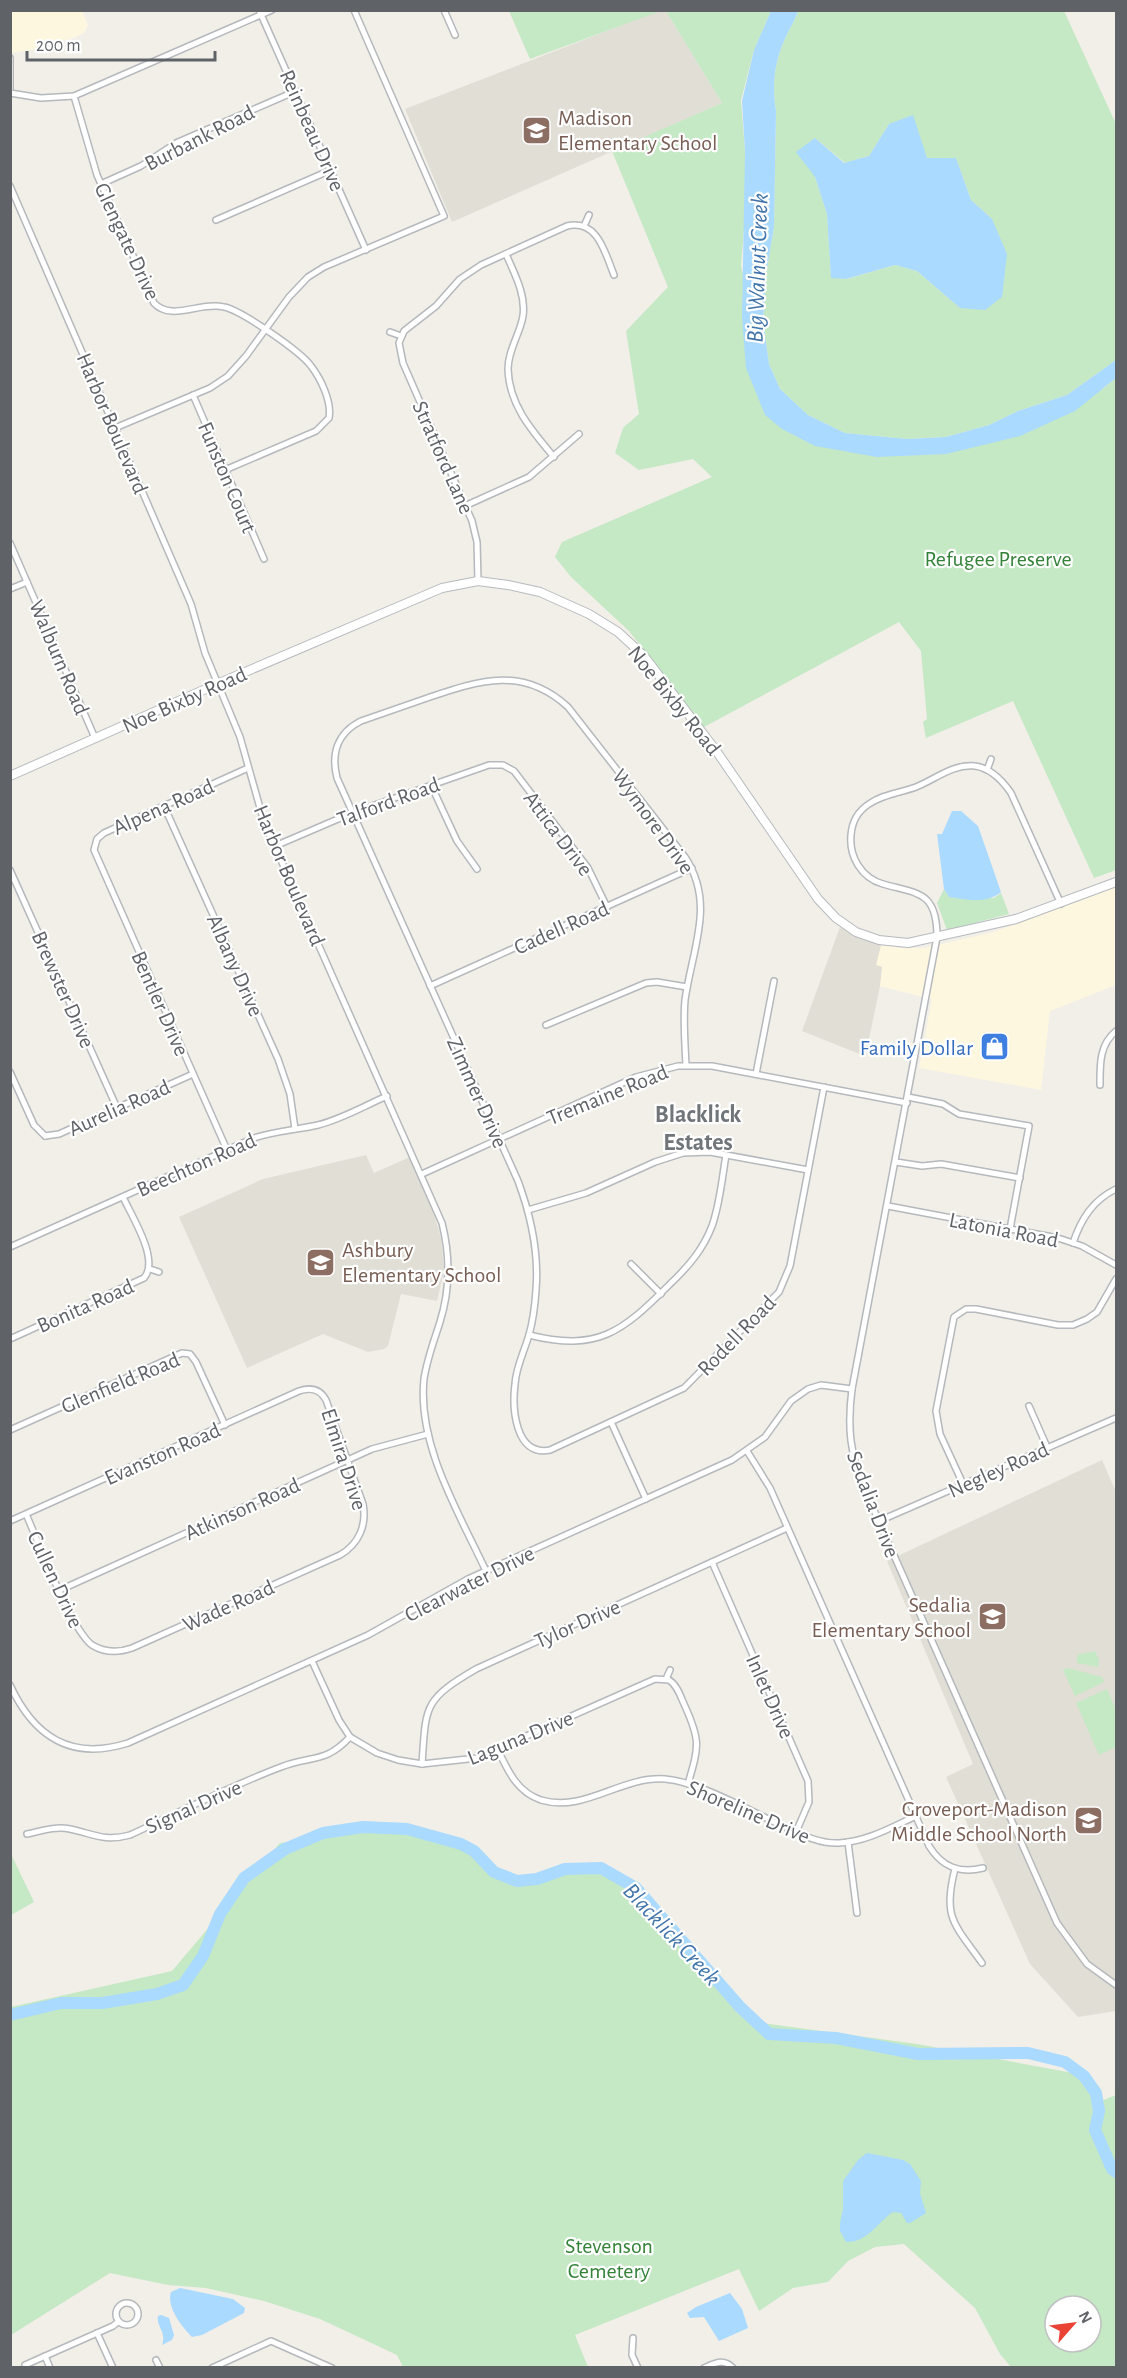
<svg xmlns="http://www.w3.org/2000/svg" width="1127" height="2378" viewBox="0 0 1127 2378" font-family="'Alegreya Sans',sans-serif">
	<style>
		.commercial { fill: #fef7e0 }
		.education { fill: #e1ded6 }
		.green { fill: #c5e8c5; fill-rule: evenodd }
		.water { fill: #aadaff }
		.lines { fill: none; stroke-linecap: round; stroke-linejoin: round }
		.river { stroke: #aadaff; stroke-width: 12 }
		.street-casing { stroke: #b5b8bc; stroke-width: 8 }
		.secondary-casing { stroke: #b6babf; stroke-width: 10 }
		.street { stroke: #fff; stroke-width: 5 }
		.secondary { stroke: #fff; stroke-width: 8 }
		.labels { text-anchor: middle; stroke-width: 4.5; stroke-linejoin: round; paint-order: stroke }
		.education-label { font-size: 22px; fill: #785e54; stroke: #fff; text-anchor: start }
		.street-label { font-size: 22px; fill: #5f6368; stroke: #fff }
		.park-label { font-size: 22px; fill: #348238; stroke: #fff }
		.shop-label { font-size: 22px; fill: #366cbe; stroke: #fff; text-anchor: end }
		.water-label { font-size: 24px; font-style: italic; fill: #4174aa; stroke: #fff }
		.neighbourhood-label { font-size: 24px; font-weight: bold; fill: #70757a; stroke: #fff }
	</style>
	<rect width="100%" height="100%" fill="#f1efe8"/>
	<g class="commercial">
		<polygon points="11,10 82,11 88,25 84,33 76,37 31,50 11,53"/>
		<polygon points="1116,885 1116,985 1050,1011 1041,1090 919,1068 932,999 879,986 882,967 876,965 881,945 901,948 925,948 994,932"/>
	</g>
	<g class="education">
		<polygon points="661,10 666,11 722,103 452,222 405,109"/>
		<polygon points="840,927 881,945 876,965 882,967 880,986 869,1039 862,1055 802,1031"/>
		<polygon points="366,1155 374,1173 410,1157 431,1204 441,1238 444,1271 437,1301 401,1294 388,1346 384,1349 368,1352 323,1334 247,1368 179,1217 263,1179"/>
		<polygon points="1102,1460 1116,1492 1116,2011 1078,2017 1030,1964 946,1777 973,1764 887,1561"/>
	</g>
	<g class="green">
		<polygon points="509,11 661,11 530,59"/>
		<polygon points="666,11 771,11 754,50 741,100 745,152 745,217 741,266 782,429 934,452 1104,388 1116,378 1116,870 1094,878 1013,701 926,738 923,722 927,719 921,651 899,622 704,727 629,631 571,577 555,557 562,542 712,477 693,459 639,470 615,453 623,428 639,414 626,331 668,287 612,151 722,103"/>
		<path d="M798,11h266l52,113v236l-49,35 -49,16 -29,14 -43,12 -39,2 -62,-6 -37,-18 -28,-26 -11,-25 -6,-43 4,-53 7,-41 2,-116c-4,-24 -2,-48 8,-70 4,-10 11,-20 14,-30zM889,124l38,34h29l15,42 21,19 -32,89 -43,-37 -22,-6 -48,14 -16,-2 -4,-63 -12,-37v-39l30,25 24,-7z"/>
		<polygon points="944,889 949,897 994,898 1001,893 1009,914 947,930 937,903"/>
		<polygon points="1095,1651 1099,1660 1098,1667 1077,1663 1077,1655"/>
		<polygon points="1068,1668 1102,1677 1104,1682 1075,1696 1063,1670"/>
		<polygon points="1107,1689 1116,1710 1116,1747 1099,1755 1076,1703"/>
		<path d="M381,1828l85,17 51,36 84,-13 47,28 114,127 155,21 172,32 12,25 15,-6v272h-105l-11,-13 -25,-46 -71,-64 -29,3 -27,14 -20,21 -35,6 -34,23 -20,-42 -164,66 13,32h-185l-6,-12 -77,-36 -56,-18 -58,-13 -38,-3 -58,-12 -99,62v-328l161,-36 108,-128zM1055,2306h36v36h-36z"/>
		<polygon points="11,1854 34,1902 11,1915 10,1915"/>
	</g>
	<g class="water">
		<path d="M771,11h27c-3,10 -10,20 -14,30 -10,22 -12,46 -8,70l-2,116 -7,41 -4,53 6,43 11,25 28,26 37,18 62,6 39,-2 43,-12 29,-14 49,-16 49,-35v18l-41,33 -55,25 -74,18 -69,3 -62,-11 -33,-17 -17,-14 -19,-47 -4,-50 3,-166 -3,-51 12,-51z"/>
		<polygon points="913,115 927,158 956,158 971,200 992,219 1007,254 1002,297 985,310 960,308 917,271 895,265 846,279 831,278 827,214 815,177 796,152 815,138 844,163 869,156 889,124"/>
		<path d="M952,811h9l17,15 23,66c-14,12 -35,8 -52,5l-5,-8 -7,-55h5z"/>
		<path d="M867,2153l36,7 7,4 11,17 -1,12 6,20 -16,10h-3l-6,-10 -8,-1c-15,10 -26,31 -47,30l-6,-11v-8l3,-14v-28l15,-21z"/>
		<path d="M180,2288l53,11 12,9 -1,5 -42,22 -10,2c-10,-10 -26,-30 -21,-45z"/>
		<polygon points="730,2293 742,2309 748,2328 719,2341 704,2317 690,2318 687,2313 696,2307"/>
		<path d="M161,2315l8,3 5,17 -2,5 -10,5c5,-13 -6,-18 -4,-29z"/>
	</g>
	<g class="lines">
		<polyline class="river" points="10,2015 61,2003 102,2003 157,1994 183,1985 203,1956 220,1914 244,1878 285,1849 323,1833 363,1827 407,1829 461,1844 474,1851 494,1872 517,1881 537,1879 565,1869 601,1868 636,1888 740,2007 769,2034 836,2038 918,2054 1028,2053 1065,2062 1084,2076 1096,2093 1099,2111 1095,2130 1112,2169 1116,2172"/>
		<defs>
			<g id="street">
				<polyline points="259,10 366,250"/>
				<polyline points="444,10 455,35"/>
				<polyline points="10,58 10,89"/>
				<polyline points="10,93 41,98 74,96 272,10"/>
				<path d="M74,96l23,79 57,128c17,19 47,-2 70,4 17,3 77,45 87,59 10,13 21,36 18,52l-13,13 -91,39"/>
				<polyline points="101,184 141,166 176,143 296,91"/>
				<path d="M10,186l181,418 14,49 35,84 24,85 178,401c8,32 8,67 -2,99 -6,19 -13,37 -16,57 -7,66 35,134 62,192"/>
				<polyline points="216,220 331,170"/>
				<polyline points="584,226 589,215"/>
				<path d="M506,254c8,19 20,40 17,62 -3,18 -15,34 -15,53 1,36 24,62 46,88"/>
				<polyline points="390,332 401,336"/>
				<polyline points="193,395 264,559"/>
				<polyline points="115,428 210,388 228,376 246,356 289,297 308,277 324,267 444,216 354,10"/>
				<polyline points="467,505 529,477 579,434"/>
				<polyline points="10,543 95,738"/>
				<path d="M478,581l-1,-39 -5,-21 -69,-158 -4,-20 5,-12 32,-25 24,-27 21,-14 86,-39c31,-7 38,27 47,49"/>
				<polyline points="10,589 27,582"/>
				<polyline points="987,770 991,759"/>
				<polyline points="431,785 457,841 477,869"/>
				<polyline points="164,806 278,1059 290,1094 295,1129"/>
				<polyline points="275,846 352,813 489,765 503,765 514,771 588,868 607,907"/>
				<polyline points="10,870 117,1108"/>
				<path d="M1061,904l-50,-111c-9,-13 -20,-25 -36,-27 -23,-2 -39,13 -59,21 -16,6 -33,7 -47,17 -11,7 -17,18 -18,31 -2,21 10,43 32,49 35,10 54,7 54,53l-85,452c-5,39 -2,65 13,101l192,433 30,41 29,21"/>
				<polyline points="430,986 692,868"/>
				<polyline points="546,1025 646,983 657,982 687,987"/>
				<path d="M686,1065c-1,-22 -3,-44 -1,-65 7,-51 31,-96 0,-143l-117,-150c-45,-41 -87,-27 -138,-10 -23,8 -46,16 -69,24 -24,12 -30,33 -24,57l181,403c13,35 21,72 18,109 -1,15 -3,31 -7,45 -5,17 -13,32 -14,49 -3,24 0,73 35,66l134,-62 95,-96 11,-26 34,-179"/>
				<polyline points="10,1072 34,1125 45,1136"/>
				<polyline points="756,1074 774,981"/>
				<path d="M1100,1085c0,-20 -1,-40 16,-54"/>
				<polyline points="908,1097 943,1104 959,1114 1029,1126 1010,1229"/>
				<polyline points="45,1136 59,1134 193,1074"/>
				<polyline points="227,1150 94,850 97,839 104,833 248,768"/>
				<polyline points="896,1162 922,1166 941,1164 1020,1178"/>
				<polyline points="422,1174 636,1077 678,1066 712,1066 907,1103"/>
				<polyline points="888,1206 1058,1238 1082,1246 1116,1265"/>
				<polyline points="528,1210 586,1193 655,1162 683,1153 710,1152 808,1170"/>
				<path d="M1073,1243c8,-24 20,-43 43,-54"/>
				<path d="M10,1247l244,-109c21,-7 42,-8 64,-13 24,-6 46,-19 69,-29"/>
				<polyline points="631,1264 661,1294"/>
				<polyline points="150,1269 159,1272"/>
				<path d="M529,1335c69,17 93,-3 140,-50 18,-17 34,-35 43,-59 8,-22 10,-48 14,-71"/>
				<path d="M10,1339l134,-61c16,-18 -12,-61 -21,-81"/>
				<polyline points="1029,1406 1047,1447"/>
				<polyline points="611,1422 646,1499"/>
				<polyline points="10,1430 182,1353 190,1354 196,1362 225,1425"/>
				<path d="M747,1451l23,37 159,358c13,21 30,28 54,22"/>
				<polyline points="963,1484 940,1434 936,1411 954,1317 966,1309 976,1309 1058,1325 1073,1325 1087,1319 1097,1312 1116,1279"/>
				<path d="M10,1521l289,-130c12,-4 21,-2 27,9l37,104c4,21 -4,40 -23,51l-208,93c-14,5 -27,5 -40,-3 -20,-14 -54,-104 -66,-131"/>
				<polyline points="879,1521 1116,1418"/>
				<polyline points="712,1562 808,1781 809,1802 796,1832"/>
				<polyline points="60,1590 372,1449 428,1434"/>
				<path d="M312,1661l27,59 11,17 27,16 21,7 24,4 55,-6 178,-79 14,1c8,5 11,15 15,24 17,37 15,42 4,80"/>
				<polyline points="666,1679 670,1670"/>
				<path d="M10,1685c24,52 61,76 118,58l240,-108 100,-56 264,-119 33,-23 26,-36 17,-12 13,-4 31,4"/>
				<path d="M498,1750c10,21 19,42 43,50 44,13 79,-24 124,-21 35,3 85,32 118,47 17,8 36,18 56,17 27,-1 53,-16 77,-27"/>
				<path d="M422,1764c4,-58 1,-64 54,-95l311,-141"/>
				<path d="M27,1834c14,-3 28,-8 43,-5 24,5 34,13 60,6 50,-23 100,-49 151,-68 30,-12 44,-3 69,-30"/>
				<polyline points="848,1842 857,1913"/>
				<path d="M955,1869c-13,49 0,56 27,94"/>
				<circle cx="127" cy="2314" r="11"/>
				<polyline points="97,2333 113,2368"/>
				<polyline points="633,2338 632,2355 638,2368"/>
				<polyline points="45,2356 50,2368"/>
				<polyline points="156,2360 160,2368"/>
				<polyline points="25,2365 113,2326 118,2322"/>
				<polyline points="212,2368 271,2341 332,2368"/>
				<path d="M704,2368c11,-5 20,-10 29,0"/>
			</g>
			<polyline id="secondary" points="10,776 217,684 442,588 478,581 508,585 540,592 589,614 618,632 644,656 717,752 818,899 836,918 856,932 879,940 908,943 1016,919 1116,882"/>
		</defs>
		<use href="#street" class="street-casing"/>
		<use href="#secondary" class="secondary-casing"/>
		<use href="#street" class="street"/>
		<use href="#secondary" class="secondary"/>
	</g>
	<defs>
		<symbol id="school-square" viewBox="-11 -11 22 22"><rect x="-9" y="-9" width="18" height="18" rx="4" fill="#8d6e63" stroke="#fff"/><path d="M0-5L7-2L0 1L-7-2ZM-4 1L0 2.5L4 1V4Q0 6-4 4Z" fill="#fff"/></symbol>
		<symbol id="shop-square" viewBox="-11 -11 22 22"><rect x="-9" y="-9" width="18" height="18" rx="4" fill="#3f7fe0" stroke="#fff"/><path d="M-5-2.5h2.3a2.7 3.5 0 0 1 5.4 0H5L5.5 6h-11ZM-1.5-2.5h3a1.5 2.3 0 0 0-3 0Z" fill="#fff"/></symbol>
	</defs>
	<g fill-rule="evenodd">
		<use href="#school-square" x="520" y="114" width="33" height="33"/>
		<use href="#shop-square" x="978" y="1030" width="33" height="33"/>
		<use href="#school-square" x="304" y="1246" width="33" height="33"/>
		<use href="#school-square" x="976" y="1600" width="33" height="33"/>
		<use href="#school-square" x="1072" y="1804" width="33" height="33"/>
	</g>
	<g class="labels">
		<g class="education-label">
			<text x="558" y="125">Madison<tspan x="558" dy="25">Elementary School</tspan></text>
			<text x="342" y="1257">Ashbury<tspan x="342" dy="25">Elementary School</tspan></text>
			<text x="971" y="1612" text-anchor="end">Sedalia<tspan x="971" dy="25">Elementary School</tspan></text>
			<text x="1067" y="1816" text-anchor="end">Groveport-Madison<tspan x="1067" dy="25">Middle School North</tspan></text>
		</g>
		<g class="street-label">
			<text transform="translate(313 130) rotate(66)" y="8">Reinbeau Drive</text>
			<text transform="translate(199 137) rotate(-27)" y="8">Burbank Road</text>
			<text transform="translate(128 241) rotate(65)" y="8">Glengate Drive</text>
			<text transform="translate(113 423) rotate(67)" y="8">Harbor Boulevard</text>
			<text transform="translate(444 457) rotate(66)" y="8">Stratford Lane</text>
			<text transform="translate(228 477) rotate(67)" y="8">Funston Court</text>
			<text transform="translate(60 657) rotate(67)" y="8">Walburn Road</text>
			<text transform="translate(184 699) rotate(-24)" y="8">Noe Bixby Road</text>
			<text transform="translate(675 700) rotate(51)" y="8">Noe Bixby Road</text>
			<text transform="translate(388 801) rotate(-20)" y="8">Talford Road</text>
			<text transform="translate(163 806) rotate(-24)" y="8">Alpena Road</text>
			<text transform="translate(654 821) rotate(54)" y="8">Wymore Drive</text>
			<text transform="translate(559 833) rotate(53)" y="8">Attica Drive</text>
			<text transform="translate(290 875) rotate(67)" y="8">Harbor Boulevard</text>
			<text transform="translate(561 927) rotate(-24)" y="8">Cadell Road</text>
			<text transform="translate(236 965) rotate(66)" y="8">Albany Drive</text>
			<text transform="translate(64 989) rotate(66)" y="8">Brewster Drive</text>
			<text transform="translate(161 1003) rotate(66)" y="8">Bentler Drive</text>
			<text transform="translate(478 1092) rotate(66)" y="8">Zimmer Drive</text>
			<text transform="translate(607 1094) rotate(-22)" y="8">Tremaine Road</text>
			<text transform="translate(119 1107) rotate(-24)" y="8">Aurelia Road</text>
			<text transform="translate(196 1164) rotate(-24)" y="8">Beechton Road</text>
			<text transform="translate(1004 1229) rotate(11)" y="8">Latonia Road</text>
			<text transform="translate(85 1305) rotate(-24)" y="8">Bonita Road</text>
			<text transform="translate(736 1335) rotate(-46)" y="8">Rodell Road</text>
			<text transform="translate(120 1382) rotate(-23)" y="8">Glenfield Road</text>
			<text transform="translate(162 1453) rotate(-24)" y="8">Evanston Road</text>
			<text transform="translate(345 1459) rotate(72)" y="8">Elmira Drive</text>
			<text transform="translate(998 1469) rotate(-24)" y="8">Negley Road</text>
			<text transform="translate(874 1504) rotate(69)" y="8">Sedalia Drive</text>
			<text transform="translate(242 1508) rotate(-24)" y="8">Atkinson Road</text>
			<text transform="translate(56 1579) rotate(65)" y="8">Cullen Drive</text>
			<text transform="translate(469 1583) rotate(-27)" y="8">Clearwater Drive</text>
			<text transform="translate(228 1605) rotate(-24)" y="8">Wade Road</text>
			<text transform="translate(577 1623) rotate(-24)" y="8">Tylor Drive</text>
			<text transform="translate(771 1696) rotate(66)" y="8">Inlet Drive</text>
			<text transform="translate(520 1737) rotate(-22)" y="8">Laguna Drive</text>
			<text transform="translate(193 1806) rotate(-24)" y="8">Signal Drive</text>
			<text transform="translate(749 1811) rotate(23)" y="8">Shoreline Drive</text>
		</g>
		<g class="park-label">
			<text x="998" y="566">Refugee Preserve</text>
			<text x="609" y="2253">Stevenson<tspan x="609" dy="25">Cemetery</tspan></text>
		</g>
		<g class="shop-label">
			<text x="973" y="1055">Family Dollar</text>
		</g>
		<g class="water-label">
			<text transform="translate(757 268) rotate(-88)" y="8">Big Walnut Creek</text>
			<text transform="translate(672 1934) rotate(47)" y="8">Blacklick Creek</text>
		</g>
		<g class="neighbourhood-label">
			<text x="698" y="1122">Blacklick<tspan x="698" dy="28">Estates</tspan></text>
		</g>
	</g>
	<rect width="1127" height="2378" fill="none" stroke="#5f6368" stroke-width="24"/>
	<g transform="translate(1073 2324) rotate(62)"><circle r="28" fill="#ffffff" stroke="#bfc1c3" stroke-width="1.5"/>
	<path d="M0-4.5L10 22L0 15L-10 22Z" fill="#ea4335"/>
	<text y="-9" font-size="16" font-weight="bold" text-anchor="middle" fill="#5f6368">N</text>
	</g>
	<path d="M27 51v9h188v-9" fill="none" stroke="#5f6368" stroke-width="3"/>
	<text x="36" y="51" font-size="18" fill="#5f6368" stroke="#ffffff" stroke-width="4.5" paint-order="stroke">200 m</text>
</svg>
